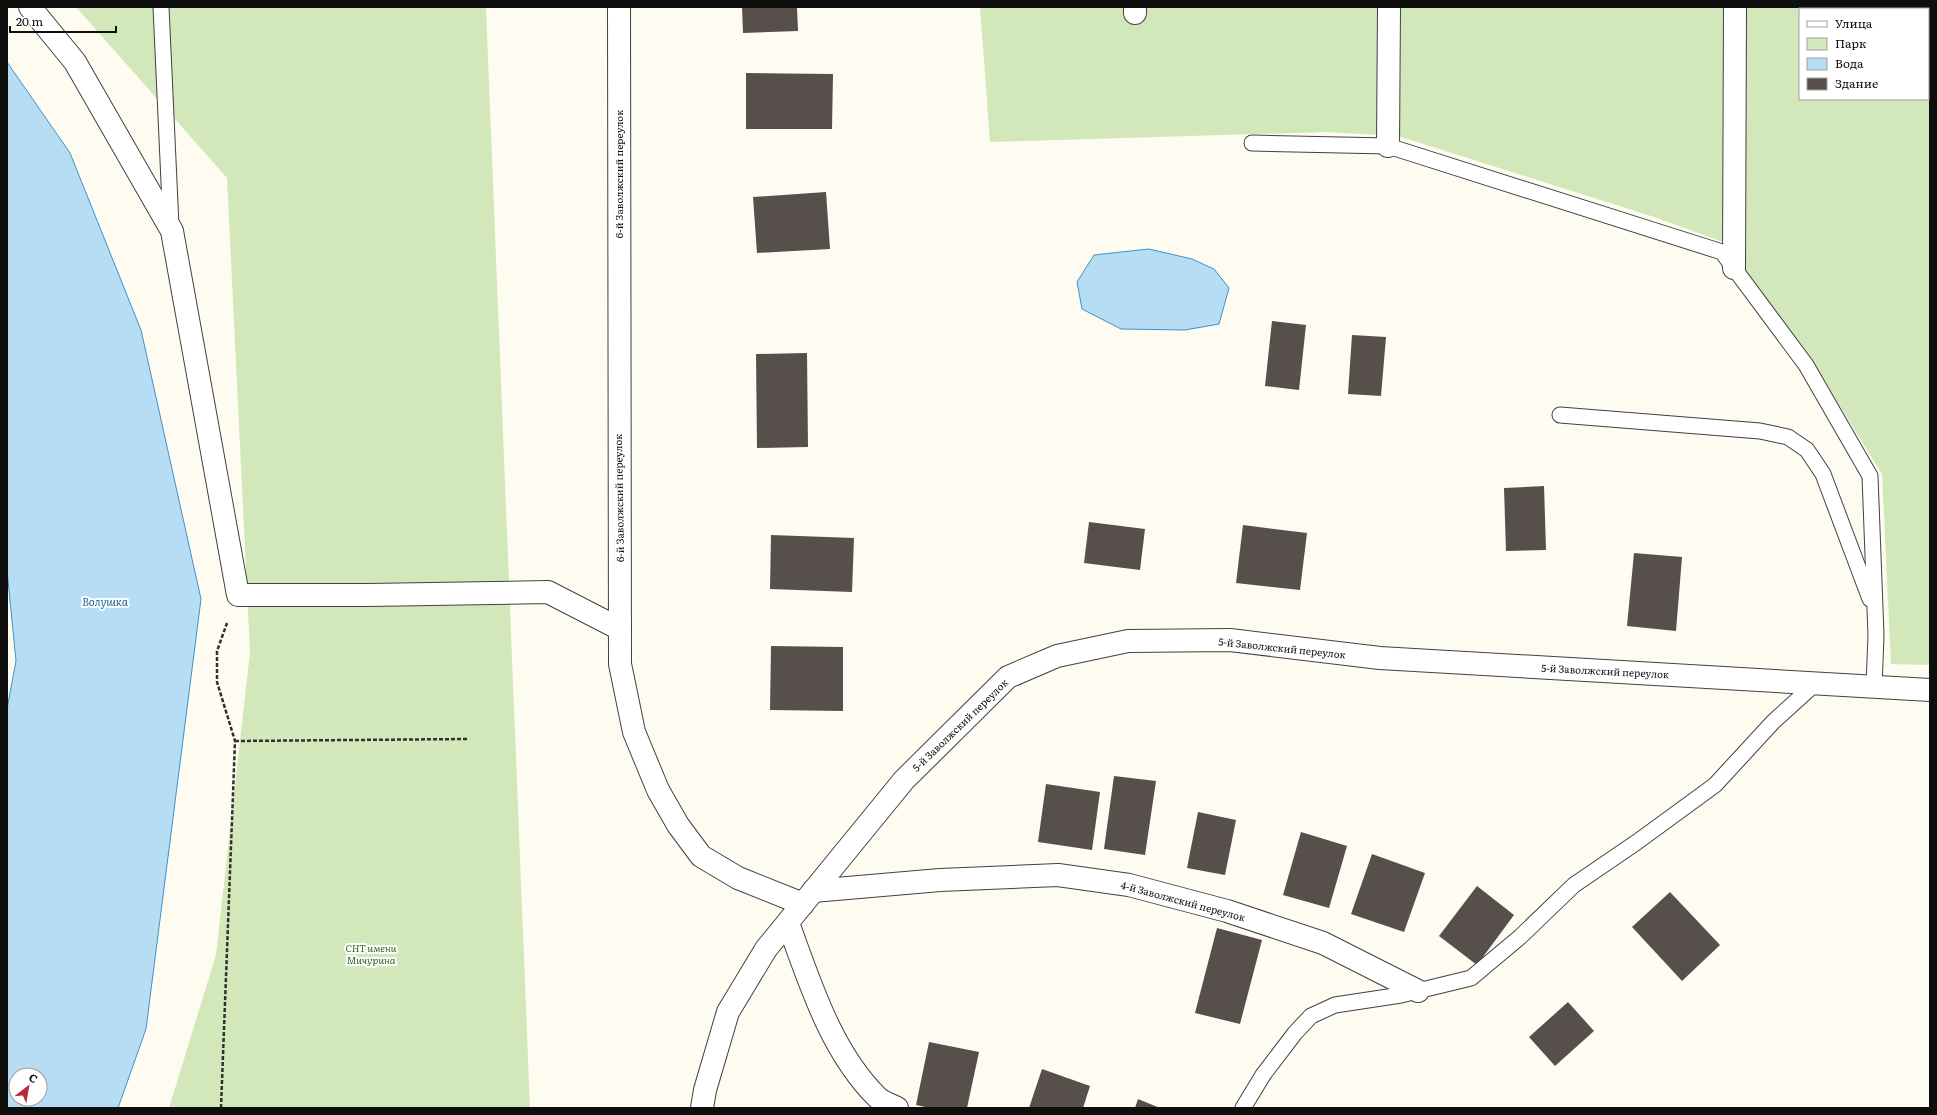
<svg xmlns="http://www.w3.org/2000/svg" width="1937" height="1115" viewBox="0 0 1937 1115" font-family="Literata,serif">
	<style>
		.green { fill: #d2e8ba; fill-rule: evenodd }
		.water { fill: #b6ddf4; stroke: #4092c8; fill-rule: evenodd }
		.building { fill: #564f4b }
		.lines { fill: none; stroke-linecap: round; stroke-linejoin: round }
		.service-casing { stroke: #414141; stroke-width: 17 }
		.minor-casing { stroke: #414141; stroke-width: 24 }
		.path { stroke: #303030; stroke-width: 2.5; stroke-dasharray: 4 2; stroke-linecap: butt }
		.service { stroke: #fff; stroke-width: 15 }
		.minor { stroke: #fff; stroke-width: 22 }
		.labels { text-anchor: middle; stroke-width: 4; stroke-linejoin: round; paint-order: stroke }
		.street-label { font-size: 10px; fill: #0e0e0e; stroke: #fff }
		.park-label { font-size: 10px; font-style: italic; fill: #2f6321; stroke: #fff }
		.water-label { font-size: 11px; font-style: italic; fill: #1c649b; stroke: #fff }
	</style>
	<rect width="100%" height="100%" fill="#fefbf0"/>
	<g class="green">
		<polygon points="76,7 486,7 530,1108 169,1108 216,955 250,652 227,178"/>
		<path d="M980,7h950v658l-39,-1 -9,-190 -74,-119 -82,-112 -72,-26 -256,-81 -72,-4 -336,10zM1800,9h128v90h-128z"/>
	</g>
	<g class="water">
		<path d="M7,62l63,91 71,177 60,269 -55,430 -28,79h-111v-399l9,-48 -9,-91zM16,1075h24v24h-24z"/>
		<polygon points="1149,249 1192,259 1214,269 1229,288 1219,324 1185,330 1121,329 1082,309 1077,282 1094,255"/>
	</g>
	<g class="building">
		<polygon points="742,7 797,7 798,31 743,33"/>
		<polygon points="746,73 833,74 832,129 746,129"/>
		<polygon points="826,192 830,249 757,253 753,197"/>
		<polygon points="1272,321 1306,325 1299,390 1265,386"/>
		<polygon points="1352,335 1386,337 1381,396 1348,394"/>
		<polygon points="807,353 808,447 757,448 756,354"/>
		<polygon points="1544,486 1546,550 1506,551 1504,488"/>
		<polygon points="1089,522 1145,529 1140,570 1084,563"/>
		<polygon points="1243,525 1307,533 1300,590 1236,583"/>
		<polygon points="771,535 854,538 852,592 770,589"/>
		<polygon points="1634,553 1682,557 1676,631 1627,626"/>
		<polygon points="771,646 843,647 843,711 770,710"/>
		<polygon points="1114,776 1156,781 1145,855 1104,849"/>
		<polygon points="1046,784 1100,792 1092,850 1038,842"/>
		<polygon points="1198,812 1236,820 1225,875 1187,868"/>
		<polygon points="1301,832 1347,846 1329,908 1283,895"/>
		<polygon points="1372,854 1425,873 1404,932 1351,914"/>
		<polygon points="1477,886 1514,915 1477,965 1439,936"/>
		<polygon points="1670,892 1720,945 1682,981 1632,927"/>
		<polygon points="1217,928 1262,940 1240,1024 1195,1013"/>
		<polygon points="1568,1002 1594,1031 1555,1066 1529,1037"/>
		<polygon points="929,1042 979,1052 967,1108 930,1108 916,1105"/>
		<polygon points="1042,1069 1090,1086 1083,1108 1029,1108"/>
		<polygon points="1138,1099 1160,1108 1135,1108"/>
	</g>
	<g class="lines">
		<defs>
			<g id="service">
				<polyline points="161,7 171,226"/>
				<polyline points="1252,143 1388,146 1722,252 1806,365 1870,476 1876,635 1874,687"/>
				<polyline points="1560,415 1760,431 1788,437 1807,450 1823,474 1870,599"/>
				<polyline points="1243,1108 1263,1075 1295,1033 1311,1016 1335,1005 1401,995 1471,978 1520,937 1574,885 1637,842 1715,785 1773,722 1816,683"/>
			</g>
			<g id="minor">
				<polyline points="30,7 75,62 172,231 238,595 368,595 548,592 620,629"/>
				<polyline points="619,7 620,664 634,732 658,790 678,825 701,856 738,878 803,904"/>
				<polyline points="1135,7 1135,13"/>
				<polyline points="1388,146 1389,7"/>
				<polyline points="1734,268 1735,7"/>
				<polyline points="813,891 940,880 1058,875 1129,885 1227,911 1323,943 1418,991"/>
				<path d="M788,923c22,60 43,129 90,175 5,4 13,7 19,10"/>
				<polyline points="702,1108 705,1090 728,1012 766,949 904,780 1008,677 1057,656 1128,641 1230,640 1380,658 1930,690"/>
			</g>
		</defs>
		<use href="#service" class="service-casing"/>
		<use href="#minor" class="minor-casing"/>
		<g class="path">
			<polyline points="235,741 468,739"/>
			<polyline points="221,1108 235,741 217,682 217,651 227,623"/>
		</g>
		<use href="#service" class="service"/>
		<use href="#minor" class="minor"/>
	</g>
	<g class="labels">
		<g class="street-label">
			<text transform="translate(619 174) rotate(-90)" y="4">6-й Заволжский переулок</text>
			<text transform="translate(619 498) rotate(-91)" y="4">6-й Заволжский переулок</text>
			<text transform="translate(1282 648) rotate(6)" y="4">5-й Заволжский переулок</text>
			<text transform="translate(1605 671) rotate(3)" y="4">5-й Заволжский переулок</text>
			<text transform="translate(960 725) rotate(-44)" y="4">5-й Заволжский переулок</text>
			<text transform="translate(1183 901) rotate(15)" y="4">4-й Заволжский переулок</text>
		</g>
		<g class="park-label">
			<text x="371" y="952">СНТ имени<tspan x="371" dy="12">Мичурина</tspan></text>
		</g>
		<g class="water-label">
			<text x="105" y="606">Волушка</text>
		</g>
	</g>
	<rect width="1937" height="1115" fill="none" stroke="#0e0e0e" stroke-width="16"/>
	<rect x="1799" y="8" width="130" height="92" fill="#ffffff" stroke="#9f9f9f"/>
	<rect x="1807" y="21" width="20" height="6" fill="#ffffff" stroke="#9f9f9f"/>
	<text x="1835" y="28" font-size="12" fill="#0e0e0e">Улица</text>
	<rect x="1807" y="38" width="20" height="12" fill="#d2e8ba" stroke="#9f9f9f"/>
	<text x="1835" y="48" font-size="12" fill="#0e0e0e">Парк</text>
	<rect x="1807" y="58" width="20" height="12" fill="#b6ddf4" stroke="#9f9f9f"/>
	<text x="1835" y="68" font-size="12" fill="#0e0e0e">Вода</text>
	<rect x="1807" y="78" width="20" height="12" fill="#564f4b" stroke="#9f9f9f"/>
	<text x="1835" y="88" font-size="12" fill="#0e0e0e">Здание</text>
	<g transform="translate(28 1087) rotate(31)"><circle r="19" fill="#ffffff" stroke="#9f9f9f"/>
	<path d="M0-3L7 15L0 10L-7 15Z" fill="#b92b32"/>
	<text y="-6" font-size="11" font-weight="bold" text-anchor="middle" fill="#0e0e0e">С</text>
	</g>
	<path d="M10 26v6h106v-6" fill="none" stroke="#0e0e0e" stroke-width="2"/>
	<text x="16" y="26" font-size="12" fill="#0e0e0e" stroke="#ffffff" stroke-width="3" paint-order="stroke">20 m</text>
</svg>
